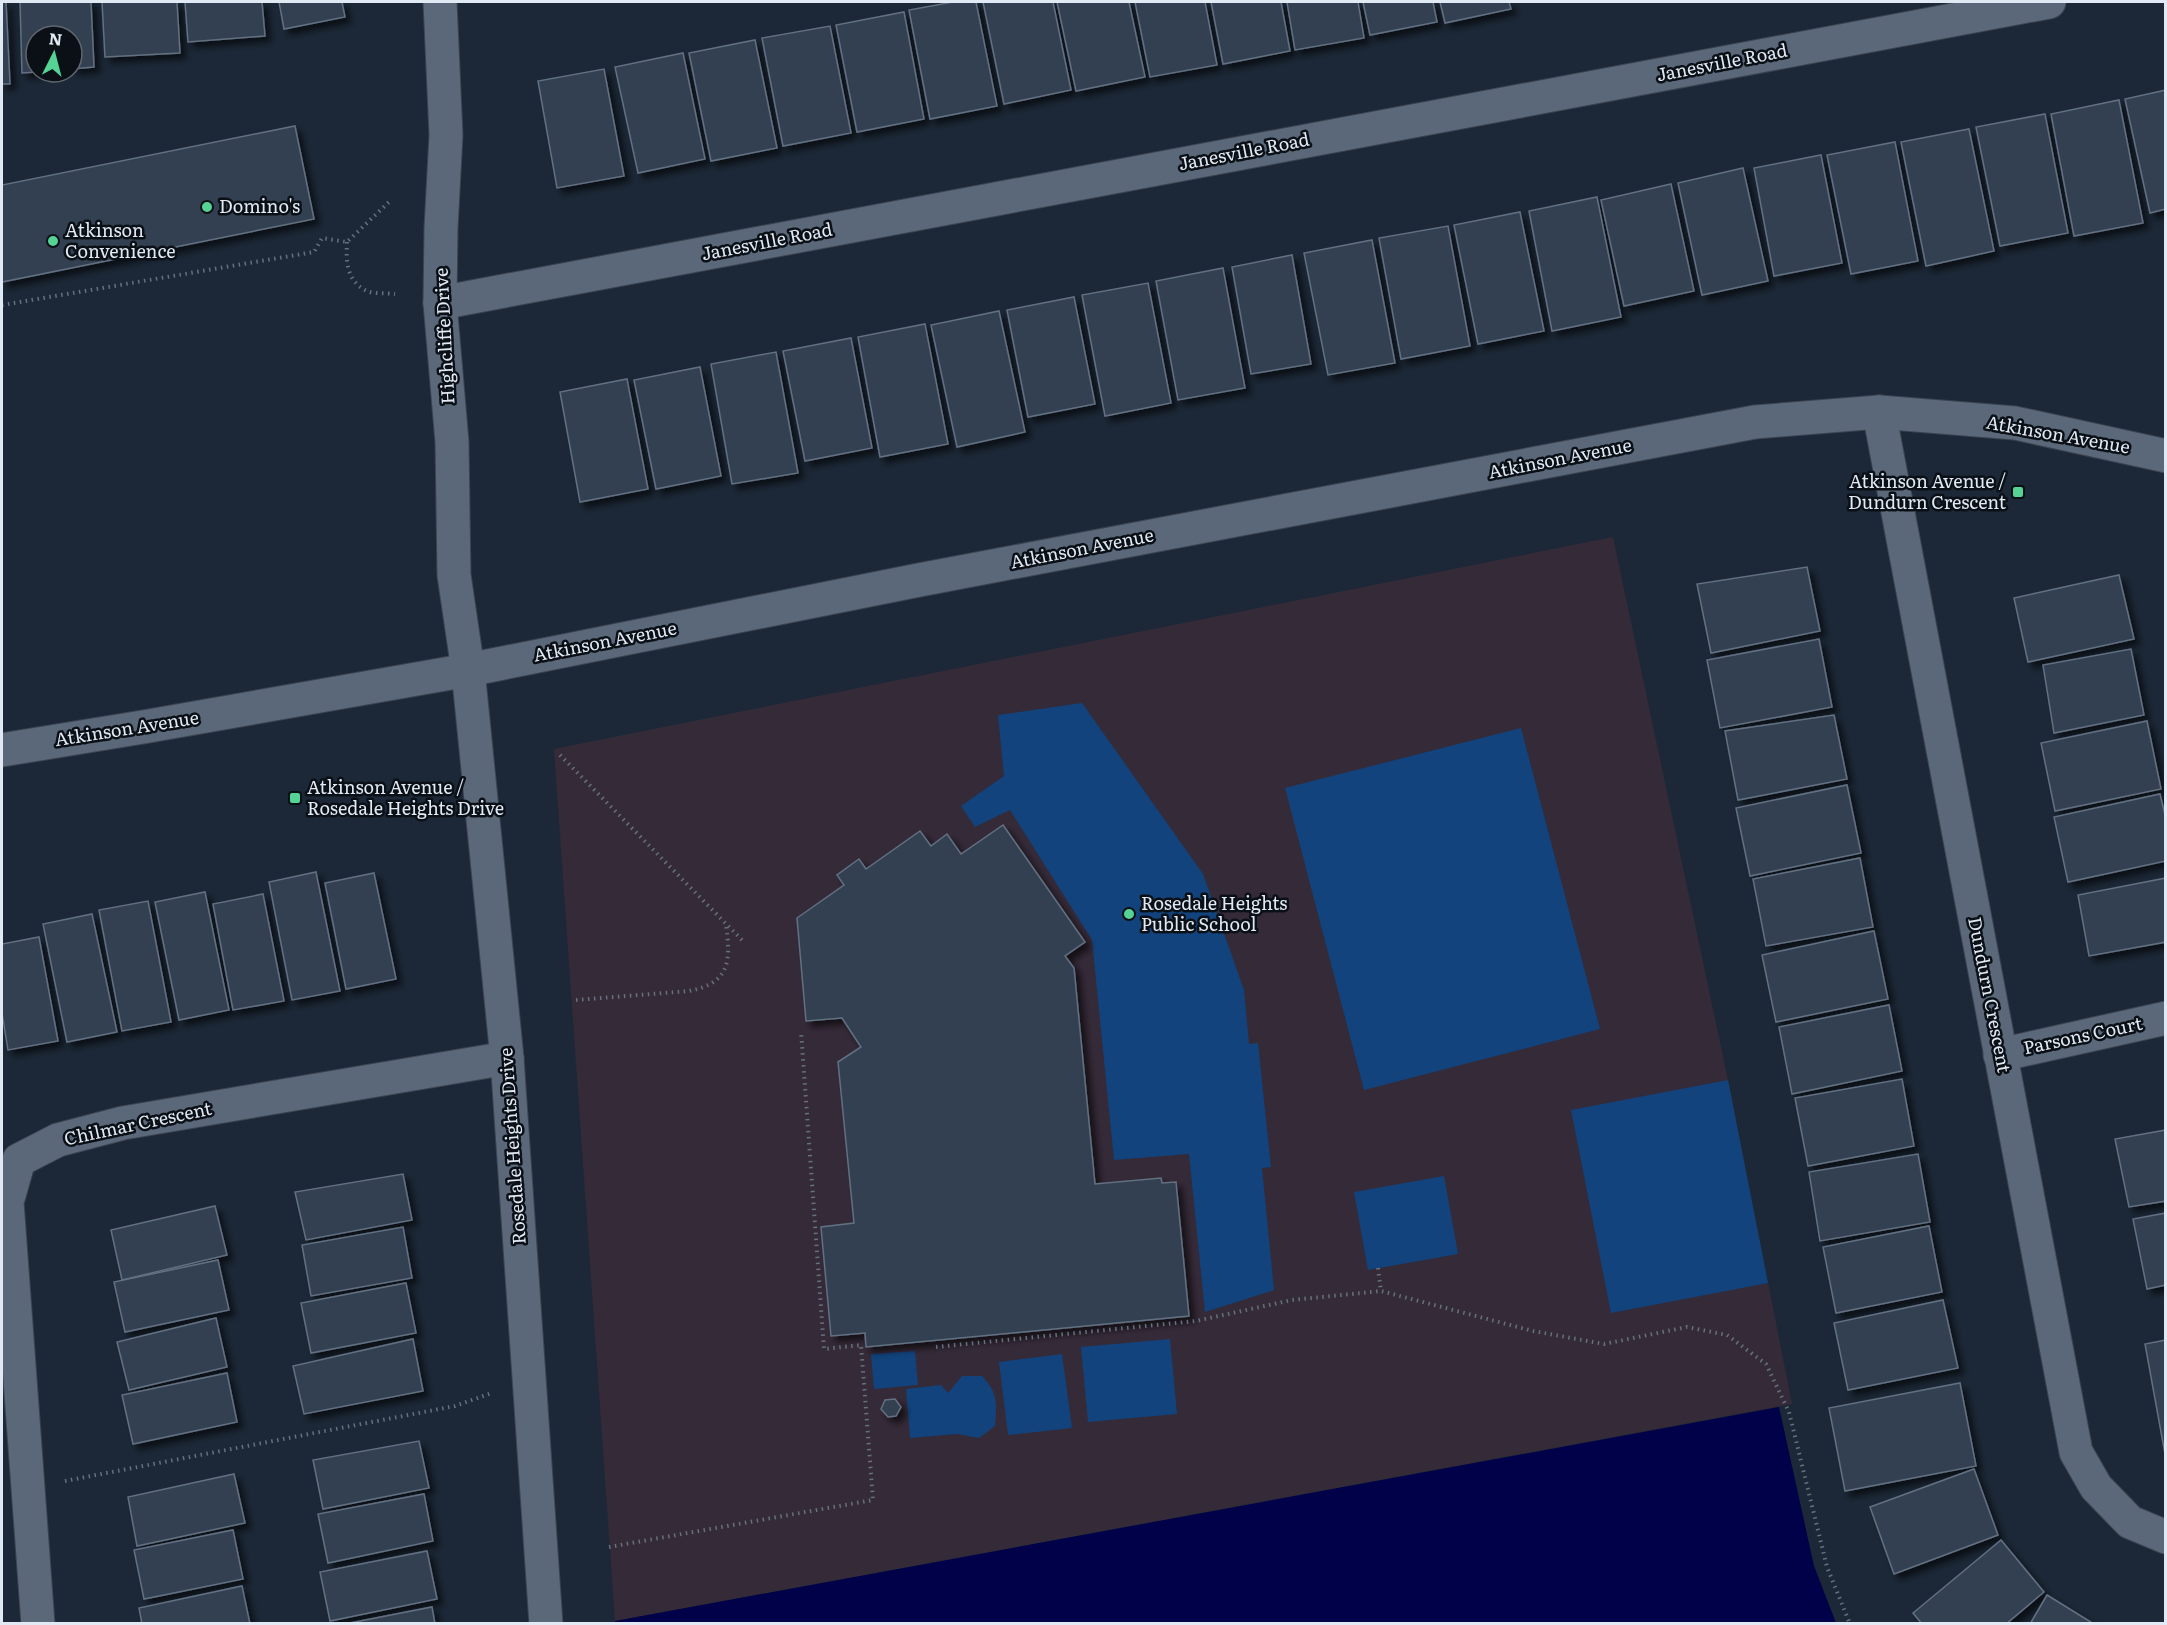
<svg xmlns="http://www.w3.org/2000/svg" width="2167" height="1625" viewBox="0 0 2167 1625" font-family="Literata,serif">
	<style>
		.education { fill: #352a38 }
		.green { fill: #12437c }
		.water { fill: #000149 }
		.building { fill: #334051; stroke: #627082; stroke-width: 1.5; filter: url(#shadow) }
		.lines { fill: none; stroke-linecap: round; stroke-linejoin: round }
		.minor-casing { stroke: #3b4451; stroke-width: 35 }
		.path { stroke: #66707e; stroke-width: 4; stroke-dasharray: 1.5 4.5; stroke-linecap: butt }
		.minor { stroke: #5a687a; stroke-width: 33 }
		.poi-dot { fill: #54d395; stroke: #0b1017; stroke-width: 2 }
		.labels { text-anchor: middle; stroke-width: 5; stroke-linejoin: round; paint-order: stroke }
		.street-label { font-size: 18px; fill: #e1e9f4; stroke: #0b1017 }
		.poi-label { font-size: 18px; fill: #e1e9f4; stroke: #0b1017; text-anchor: start }
	</style>
	<defs>
		<filter id="shadow"><feDropShadow dx="5.5" dy="5.5" stdDeviation="3" flood-color="#0009"/></filter>
	</defs>
	<rect width="100%" height="100%" fill="#1c2837"/>
	<polygon class="education" points="1613,537 1728,1080 1792,1404 615,1621 554,749"/>
	<g class="green">
		<polygon points="1082,703 1203,874 1244,990 1249,1044 1258,1043 1271,1167 1262,1168 1274,1290 1205,1312 1189,1154 1114,1160 1092,940 1010,810 975,827 961,806 1004,776 998,715"/>
		<polygon points="1521,728 1600,1029 1364,1090 1285,788"/>
		<polygon points="1728,1080 1768,1283 1611,1313 1571,1110"/>
		<polygon points="1444,1176 1458,1254 1368,1270 1354,1192"/>
		<polygon points="1170,1339 1177,1414 1088,1422 1081,1347"/>
		<polygon points="915,1351 918,1385 874,1389 871,1354"/>
		<polygon points="1062,1354 1072,1428 1008,1435 999,1362"/>
		<path d="M962,1376h20c16,17 15,27 13,50l-16,12 -22,-4 -47,4 -4,-49 35,-4 7,8z"/>
	</g>
	<polygon class="water" points="1779,1407 1814,1566 1836,1623 615,1623 615,1621"/>
	<g class="building">
		<polygon points="2,2 6,2 10,84 2,84"/>
		<polygon points="20,2 91,2 94,67 72,69 72,36 36,36 36,72 22,73"/>
		<polygon points="102,2 177,2 180,53 105,57"/>
		<polygon points="185,2 262,2 265,36 188,42"/>
		<polygon points="279,2 342,2 345,17 284,29"/>
		<polygon points="953,2 976,2 997,106 930,119 909,10"/>
		<polygon points="983,2 1053,2 1071,90 1004,104"/>
		<polygon points="1057,2 1129,2 1145,77 1076,91"/>
		<polygon points="1135,2 1205,2 1217,65 1150,77"/>
		<polygon points="1211,2 1281,2 1290,51 1223,64"/>
		<polygon points="1287,2 1358,2 1364,38 1295,50"/>
		<polygon points="1363,2 1433,2 1437,22 1370,35"/>
		<polygon points="1440,2 1509,2 1511,9 1445,23"/>
		<polygon points="904,12 924,119 857,132 836,25"/>
		<polygon points="830,26 851,133 783,146 762,38"/>
		<polygon points="755,40 777,148 711,161 689,53"/>
		<polygon points="683,53 705,159 638,173 615,67"/>
		<polygon points="604,69 624,176 557,188 538,81"/>
		<polygon points="2166,90 2166,209 2150,213 2125,99"/>
		<polygon points="2119,100 2143,223 2074,236 2051,114"/>
		<polygon points="2045,114 2068,233 2000,246 1976,127"/>
		<polygon points="295,126 314,219 2,282 2,185"/>
		<polygon points="1969,129 1994,251 1926,266 1901,142"/>
		<polygon points="1895,142 1918,261 1851,274 1827,155"/>
		<polygon points="1821,155 1842,263 1774,276 1754,168"/>
		<polygon points="1743,168 1768,281 1702,295 1678,183"/>
		<polygon points="1671,184 1694,291 1624,306 1601,200"/>
		<polygon points="1597,197 1621,317 1552,331 1529,211"/>
		<polygon points="1520,212 1544,331 1478,344 1454,225"/>
		<polygon points="1448,226 1470,346 1401,359 1379,238"/>
		<polygon points="1372,240 1395,363 1328,375 1304,253"/>
		<polygon points="1292,255 1311,364 1251,374 1232,267"/>
		<polygon points="1223,268 1245,388 1178,400 1156,281"/>
		<polygon points="1148,283 1171,403 1105,416 1082,295"/>
		<polygon points="1074,297 1095,404 1028,417 1007,310"/>
		<polygon points="999,311 1025,432 957,447 931,325"/>
		<polygon points="925,324 948,444 880,457 858,337"/>
		<polygon points="851,338 872,448 805,461 783,351"/>
		<polygon points="776,352 798,473 732,484 711,364"/>
		<polygon points="700,367 721,476 656,489 634,380"/>
		<polygon points="627,379 648,489 580,502 560,392"/>
		<polygon points="1807,567 1820,631 1711,653 1697,584"/>
		<polygon points="2119,575 2134,639 2028,662 2014,598"/>
		<polygon points="1819,639 1832,707 1720,728 1707,660"/>
		<polygon points="2131,649 2144,715 2054,733 2043,665"/>
		<polygon points="1834,715 1847,779 1738,800 1725,731"/>
		<polygon points="2147,721 2161,789 2055,811 2041,743"/>
		<polygon points="1847,785 1861,853 1750,876 1736,808"/>
		<polygon points="2160,794 2166,819 2166,861 2068,882 2054,817"/>
		<polygon points="1003,825 1085,942 1065,956 1074,968 1095,1184 1161,1178 1162,1183 1176,1182 1189,1316 866,1347 865,1333 831,1336 821,1227 854,1223 838,1062 861,1047 842,1018 806,1021 797,918 844,885 837,875 859,859 866,869 920,831 931,846 947,834 961,854"/>
		<polygon points="1860,858 1873,927 1766,946 1753,879"/>
		<polygon points="316,872 340,991 292,1000 269,882"/>
		<polygon points="374,873 396,979 346,989 325,883"/>
		<polygon points="2166,878 2166,942 2089,956 2078,895"/>
		<polygon points="205,892 229,1010 179,1020 155,902"/>
		<polygon points="263,894 284,1001 233,1010 213,904"/>
		<polygon points="148,901 171,1022 122,1031 99,910"/>
		<polygon points="92,914 117,1032 67,1042 43,924"/>
		<polygon points="1874,931 1888,999 1776,1022 1762,955"/>
		<polygon points="39,937 58,1041 8,1050 2,1013 2,944"/>
		<polygon points="1889,1005 1902,1071 1792,1094 1779,1027"/>
		<polygon points="1902,1079 1914,1146 1808,1166 1795,1098"/>
		<polygon points="2166,1130 2166,1201 2129,1207 2115,1139"/>
		<polygon points="1918,1154 1930,1222 1820,1241 1809,1172"/>
		<polygon points="403,1174 412,1220 306,1240 295,1192"/>
		<polygon points="215,1206 227,1255 122,1280 111,1230"/>
		<polygon points="2166,1213 2166,1285 2147,1289 2133,1219"/>
		<polygon points="1929,1226 1942,1292 1836,1313 1823,1247"/>
		<polygon points="403,1227 412,1278 311,1296 302,1245"/>
		<polygon points="218,1260 229,1310 125,1332 114,1282"/>
		<polygon points="406,1283 416,1333 311,1353 301,1303"/>
		<polygon points="1943,1300 1958,1368 1848,1390 1834,1323"/>
		<polygon points="216,1318 227,1367 129,1390 117,1342"/>
		<polygon points="413,1339 423,1391 304,1414 293,1366"/>
		<polygon points="2166,1340 2166,1454 2165,1454 2145,1344"/>
		<polygon points="227,1373 237,1422 133,1444 122,1395"/>
		<polygon points="1960,1383 1976,1466 1845,1491 1829,1408"/>
		<polygon points="895,1399 901,1407 896,1416 888,1417 881,1409 885,1400"/>
		<polygon points="419,1441 429,1488 323,1509 313,1460"/>
		<polygon points="1974,1469 1998,1535 1894,1574 1870,1507"/>
		<polygon points="234,1474 245,1523 137,1546 128,1497"/>
		<polygon points="424,1494 433,1541 328,1563 318,1514"/>
		<polygon points="233,1530 243,1579 144,1599 134,1550"/>
		<polygon points="2001,1540 2044,1592 2006,1624 1922,1624 1913,1613"/>
		<polygon points="427,1551 437,1599 330,1621 320,1572"/>
		<polygon points="242,1586 250,1624 142,1624 139,1608"/>
		<polygon points="2047,1595 2094,1624 2030,1624"/>
		<polygon points="432,1607 435,1624 345,1624"/>
	</g>
	<g class="lines">
		<defs>
			<g id="minor">
				<polyline points="440,2 446,135 441,228 440,303 452,442 454,575 468,670 507,1058 546,1624"/>
				<polyline points="440,303 2049,2"/>
				<polyline points="1879,412 2076,1452 2096,1487 2130,1522 2166,1537"/>
				<polyline points="2,750 143,727 468,670 919,580 1755,422 1879,412 2015,423 2166,456"/>
				<polyline points="2000,1055 2166,1018"/>
				<polyline points="38,1624 7,1202 19,1160 58,1140 123,1123 507,1058"/>
			</g>
		</defs>
		<use href="#minor" class="minor-casing"/>
		<g class="path">
			<path d="M347,242c-1,19 -1,39 20,49 7,3 20,2 28,3"/>
			<polyline points="2,305 314,252 322,238 347,242 390,201"/>
			<polyline points="560,755 742,940"/>
			<path d="M576,1000l113,-9c41,-8 42,-30 37,-66"/>
			<polyline points="1378,1268 1381,1291"/>
			<polyline points="936,1347 1196,1321 1292,1300 1381,1291 1533,1331 1604,1344 1687,1327 1727,1335 1766,1364 1789,1412 1827,1567 1850,1624"/>
			<polyline points="65,1481 455,1406 492,1393"/>
			<polyline points="609,1547 873,1500 861,1345 824,1349 801,1031"/>
		</g>
		<use href="#minor" class="minor"/>
	</g>
	<g class="poi-dot">
		<circle cx="207" cy="207" r="6"/>
		<circle cx="53" cy="241" r="6"/>
		<rect x="2012" y="486" width="12" height="12" rx="3"/>
		<rect x="289" y="792" width="12" height="12" rx="3"/>
		<circle cx="1129" cy="914" r="6"/>
	</g>
	<g class="labels">
		<g class="street-label">
			<text transform="translate(1722 63) rotate(-11)" y="6">Janesville Road</text>
			<text transform="translate(1244 152) rotate(-11)" y="6">Janesville Road</text>
			<text transform="translate(767 242) rotate(-11)" y="6">Janesville Road</text>
			<text transform="translate(445 336) rotate(-93)" y="6">Highcliffe Drive</text>
			<text transform="translate(2058 435) rotate(10)" y="6">Atkinson Avenue</text>
			<text transform="translate(1560 459) rotate(-11)" y="6">Atkinson Avenue</text>
			<text transform="translate(1082 549) rotate(-11)" y="6">Atkinson Avenue</text>
			<text transform="translate(605 642) rotate(-11)" y="6">Atkinson Avenue</text>
			<text transform="translate(127 729) rotate(-9)" y="6">Atkinson Avenue</text>
			<text transform="translate(1989 995) rotate(79)" y="6">Dundurn Crescent</text>
			<text transform="translate(2083 1036) rotate(-12)" y="6">Parsons Court</text>
			<text transform="translate(138 1124) rotate(-12)" y="6">Chilmar Crescent</text>
			<text transform="translate(513 1146) rotate(-94)" y="6">Rosedale Heights Drive</text>
		</g>
		<g class="poi-label">
			<text x="219" y="213">Domino's</text>
			<text x="65" y="237">Atkinson<tspan x="65" dy="21">Convenience</tspan></text>
			<text x="2006" y="488" text-anchor="end">Atkinson Avenue /<tspan x="2006" dy="21">Dundurn Crescent</tspan></text>
			<text x="307" y="794">Atkinson Avenue /<tspan x="307" dy="21">Rosedale Heights Drive</tspan></text>
			<text x="1141" y="910">Rosedale Heights<tspan x="1141" dy="21">Public School</tspan></text>
		</g>
	</g>
	<rect width="2167" height="1625" fill="none" stroke="#e1e9f4" stroke-width="6"/>
	<g transform="translate(54 54) rotate(6)"><circle r="28" fill="#0b1017" stroke="#61676f" stroke-width="1.5"/>
	<path d="M0-4.5L10 22L0 15L-10 22Z" fill="#54d395"/>
	<text y="-9" font-size="16" font-weight="bold" text-anchor="middle" fill="#e1e9f4">N</text>
	</g>
</svg>
